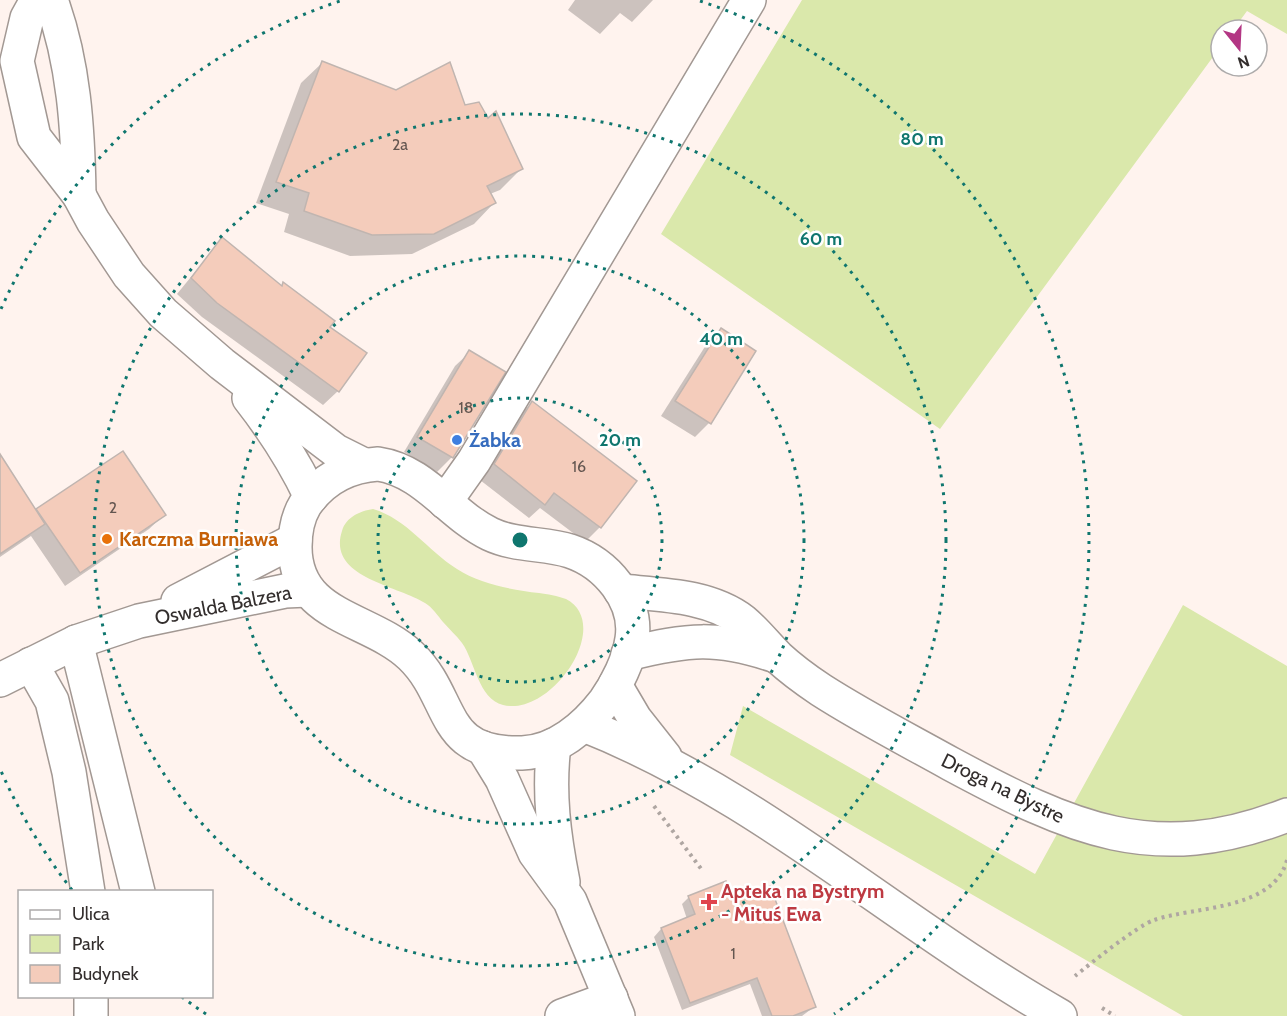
<svg xmlns="http://www.w3.org/2000/svg" width="1287" height="1016" viewBox="0 0 1287 1016" font-family="Cabin,sans-serif">
	<style>
		.green { fill: #dae8ab }
		.shadow { fill: #0003 }
		.building { fill: #f4ccbb; stroke: #c0b5b0; stroke-width: 1.5 }
		.lines { fill: none; stroke-linecap: round; stroke-linejoin: round }
		.minor-casing { stroke: #a29893; stroke-width: 36 }
		.path { stroke: #afa6a2; stroke-width: 4; stroke-dasharray: 3 4.5; stroke-linecap: butt }
		.minor { stroke: #fff; stroke-width: 33 }
		.ring { fill: none; stroke: #0f766e; stroke-width: 3; stroke-dasharray: 3 6 }
		.shop-dot { fill: #3f7fe0; stroke: #fff; stroke-width: 2 }
		.food-dot { fill: #e8710a; stroke: #fff; stroke-width: 2 }
		.health-dot { fill: #e0444e; stroke: #fff; stroke-width: 2 }
		.labels { text-anchor: middle; stroke-width: 5; stroke-linejoin: round; paint-order: stroke }
		.number-label { font-size: 16px; fill: #635650 }
		.shop-label { font-size: 20px; font-weight: bold; fill: #366cbe; stroke: #fff; text-anchor: start }
		.food-label { font-size: 20px; font-weight: bold; fill: #c56008; stroke: #fff; text-anchor: start }
		.street-label { font-size: 20px; fill: #332e2d; stroke: #fff }
		.health-label { font-size: 20px; font-weight: bold; fill: #be3a42; stroke: #fff; text-anchor: start }
		.centre { fill: #0f766e; stroke: #fff; stroke-width: 3 }
		.ring-label { font-size: 18px; text-anchor: middle; font-weight: bold; fill: #0f766e; stroke: #fff; stroke-width: 5; stroke-linejoin: round; paint-order: stroke }
	</style>
	<rect width="100%" height="100%" fill="#fff3ee"/>
	<g class="green">
		<polygon points="802,0 1287,0 1287,34 1247,11 1233,30 1221,30 1221,46 940,429 661,234"/>
		<path d="M373,509c34,10 54,41 84,60 23,15 55,21 82,24 8,1 19,3 27,6 48,25 -14,118 -63,106 -25,-6 -28,-44 -41,-62 -6,-8 -13,-14 -19,-21 -5,-6 -11,-15 -18,-19 -29,-18 -98,-26 -83,-72 4,-14 18,-20 31,-22z"/>
		<polygon points="1183,605 1287,666 1287,1016 1183,1016 730,755 743,706 1035,874"/>
	</g>
	<g class="shadow">
		<polygon points="575,0 653,0 632,22 620,13 600,34 568,10"/>
		<polygon points="322,63 396,91 464,107 487,121 521,169 500,190 490,194 494,203 474,224 412,254 350,256 284,232 289,214 256,203 301,83"/>
		<polygon points="222,239 280,287 283,284 328,327 338,391 323,405 202,317 177,294"/>
		<polygon points="721,330 709,423 695,437 661,416 706,345"/>
		<polygon points="470,352 452,457 437,472 404,452 455,366"/>
		<polygon points="532,403 600,527 585,542 540,508 529,518 480,480 517,417"/>
		<polygon points="0,469 35,512 164,515 149,529 65,586 31,536 0,557"/>
		<polygon points="689,897 732,902 814,1007 802,1016 762,1016 750,984 682,1010 654,937 661,929 687,919 682,904"/>
	</g>
	<g class="building">
		<polygon points="322,61 396,90 450,62 465,105 479,102 488,118 496,111 523,169 487,186 496,203 434,234 372,235 304,211 309,193 276,182"/>
		<polygon points="222,237 282,286 283,282 335,321 330,327 367,353 339,392 217,303 191,278"/>
		<polygon points="721,328 756,351 711,424 675,401"/>
		<polygon points="469,350 506,372 453,458 417,437"/>
		<polygon points="532,401 637,481 601,528 554,493 545,505 494,464"/>
		<polygon points="123,451 166,515 80,573 36,509"/>
		<polygon points="0,454 45,524 0,554"/>
		<polygon points="726,881 733,900 770,886 816,1007 793,1016 772,1016 757,978 690,1003 661,928 695,914 688,896"/>
	</g>
	<g class="lines">
		<defs>
			<g id="minor">
				<polyline points="37,0 27,18 17,61 34,137 79,195 93,221 129,275 163,313 222,364 336,451 364,465"/>
				<path d="M51,0c23,63 27,129 28,195"/>
				<path d="M249,398c25,32 45,63 62,99"/>
				<path d="M378,464c47,7 71,50 112,70 25,12 55,9 80,17 36,12 68,49 62,88 -3,21 -15,45 -27,62 -20,26 -49,51 -83,52 -84,3 -67,-55 -111,-97 -41,-39 -116,-38 -116,-109 0,-15 2,-29 10,-42 17,-25 42,-39 73,-41z"/>
				<polyline points="445,502 474,461 749,0"/>
				<path d="M621,591c40,4 88,4 122,30 13,11 23,24 35,36 13,12 28,23 43,33 42,27 87,50 130,74 119,64 203,103 336,51"/>
				<polyline points="178,601 295,540"/>
				<polyline points="76,642 138,892"/>
				<path d="M628,654c61,-15 88,-18 148,2"/>
				<polyline points="31,664 52,701 69,772 88,892"/>
				<polyline points="0,680 76,642 139,621 285,591 308,590"/>
				<polyline points="615,685 635,719 665,757"/>
				<path d="M584,725c175,69 314,199 476,291"/>
				<path d="M554,745c-6,48 0,91 9,137"/>
				<polyline points="483,748 502,779 535,853 570,901 618,1016"/>
				<polyline points="91,1016 91,996"/>
				<polyline points="562,1016 611,998"/>
			</g>
		</defs>
		<use href="#minor" class="minor-casing"/>
		<g class="path">
			<polyline points="654,806 702,870"/>
			<path d="M1075,976c15,-12 62,-50 79,-56 41,-14 119,-9 133,-60"/>
			<polyline points="1102,1008 1115,1016"/>
		</g>
		<use href="#minor" class="minor"/>
	</g>
	<g class="ring">
		<circle cx="520" cy="540" r="142"/>
		<circle cx="520" cy="540" r="284"/>
		<circle cx="520" cy="540" r="426"/>
		<path d="M206 1014A568 568 0 0 1 182 997M72 890A568 568 0 0 1 1 771M1 309A568 568 0 0 1 340 1M700 1A568 568 0 0 1 834 1014"/>
	</g>
	<circle class="shop-dot" cx="457" cy="440" r="6"/>
	<circle class="food-dot" cx="107" cy="539" r="6"/>
	<path class="health-dot" d="M706 893h6v6h6v6h-6v6h-6v-6h-6v-6h6z"/>
	<g class="labels">
		<g class="number-label">
			<text x="400" y="150">2a</text>
			<text x="466" y="413">18</text>
			<text x="579" y="472">16</text>
			<text x="113" y="513">2</text>
			<text x="733" y="959">1</text>
		</g>
		<g class="shop-label">
			<text x="469" y="447">Żabka</text>
		</g>
		<g class="food-label">
			<text x="119" y="546">Karczma Burniawa</text>
		</g>
		<g class="street-label">
			<text transform="translate(223 605) rotate(-11)" y="7">Oswalda Balzera</text>
			<text transform="translate(1003 788) rotate(26)" y="7">Droga na Bystre</text>
		</g>
		<g class="health-label">
			<text x="721" y="898">Apteka na Bystrym<tspan x="721" dy="23">- Mituś Ewa</tspan></text>
		</g>
	</g>
	<circle cx="520" cy="540" r="9" class="centre"/>
	<g class="ring-label">
		<text x="922" y="145">80 m</text>
		<text x="821" y="245">60 m</text>
		<text x="721" y="345">40 m</text>
		<text x="620" y="446">20 m</text>
	</g>
	<rect x="18" y="890" width="195" height="108" fill="#ffffff" stroke="#adabab" stroke-width="1.5"/>
	<rect x="30" y="910" width="30" height="9" fill="#ffffff" stroke="#adabab" stroke-width="1.5"/>
	<text x="72" y="920" font-size="18" fill="#332e2d">Ulica</text>
	<rect x="30" y="935" width="30" height="18" fill="#dae8ab" stroke="#adabab" stroke-width="1.5"/>
	<text x="72" y="950" font-size="18" fill="#332e2d">Park</text>
	<rect x="30" y="965" width="30" height="18" fill="#f4ccbb" stroke="#adabab" stroke-width="1.5"/>
	<text x="72" y="980" font-size="18" fill="#332e2d">Budynek</text>
	<g transform="translate(1239 48) rotate(162)"><circle r="28" fill="#ffffff" stroke="#adabab" stroke-width="1.5"/>
	<path d="M0-4.5L10 22L0 15L-10 22Z" fill="#b33684"/>
	<text y="-9" font-size="16" font-weight="bold" text-anchor="middle" fill="#332e2d">N</text>
	</g>
</svg>
